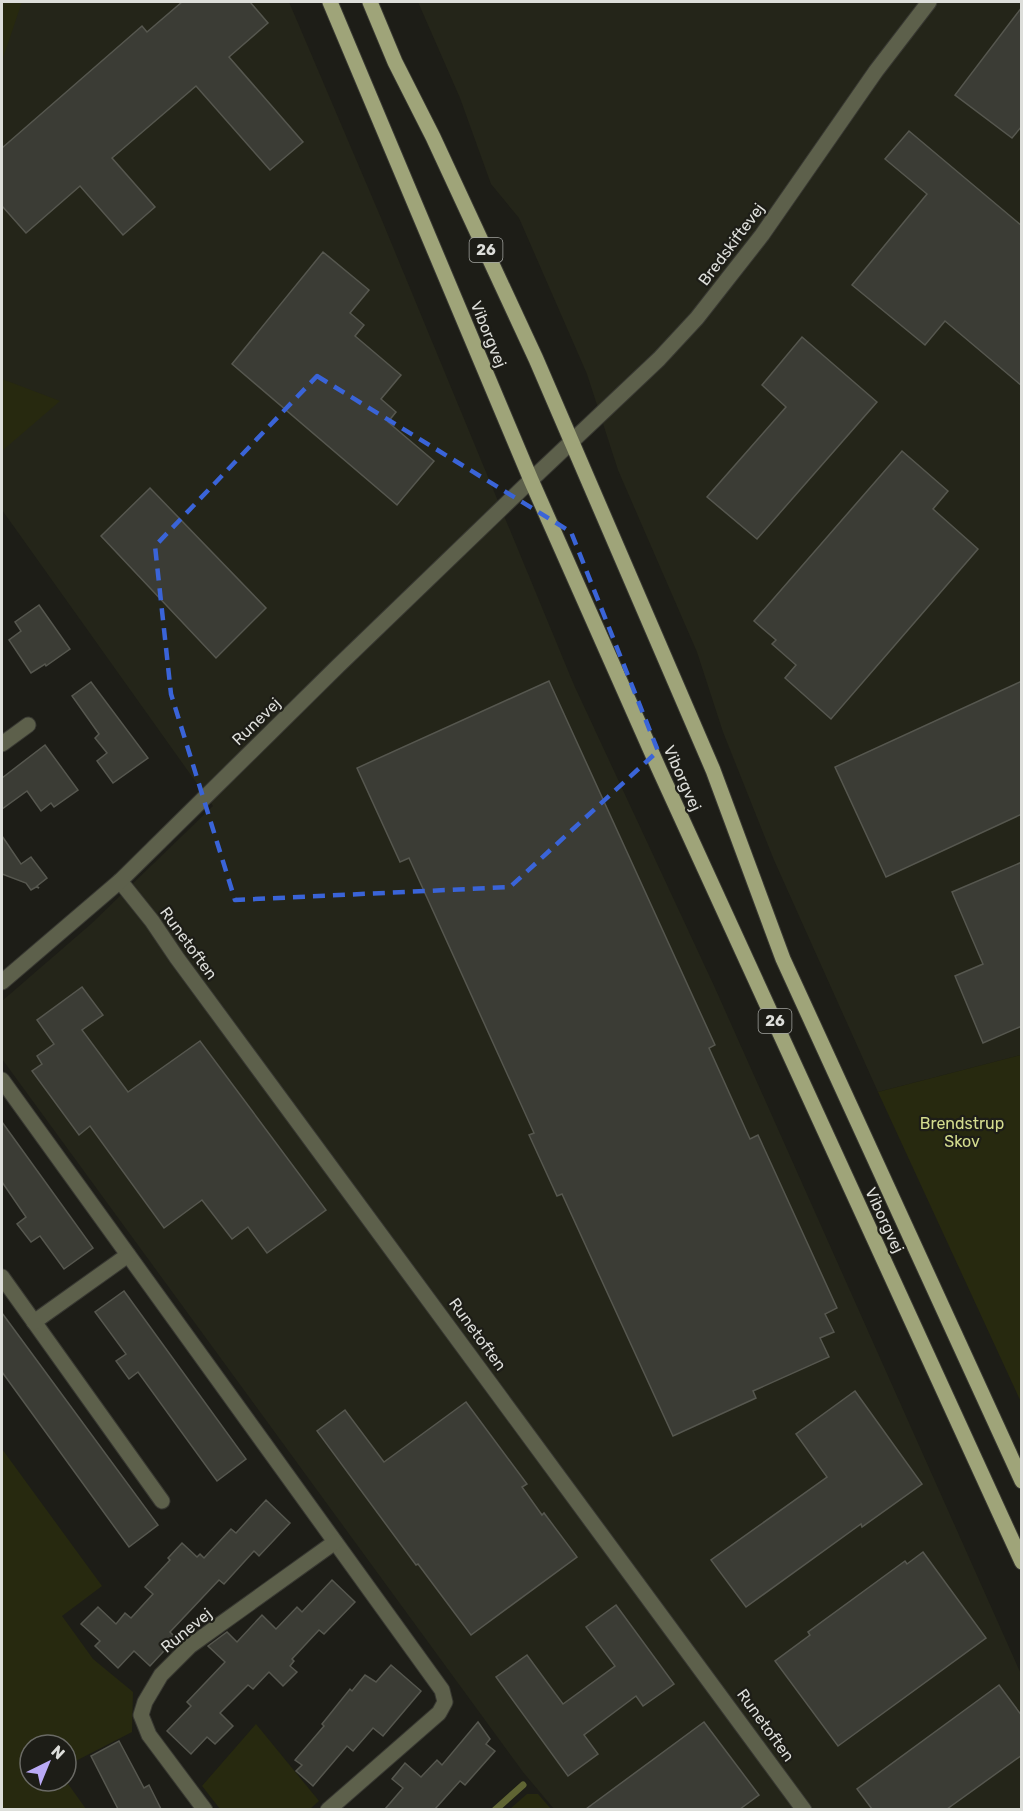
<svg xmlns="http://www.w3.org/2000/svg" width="1023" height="1811" viewBox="0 0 1023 1811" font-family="Rubik,sans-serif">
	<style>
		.built { fill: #242519 }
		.green { fill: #27290f }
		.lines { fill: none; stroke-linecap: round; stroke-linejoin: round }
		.stream { stroke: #5f6433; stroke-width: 7 }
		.building { fill: #3b3c35; stroke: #56574f; stroke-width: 1.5 }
		.minor-casing { stroke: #383832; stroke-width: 17 }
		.tertiary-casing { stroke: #383832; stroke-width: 17 }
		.primary-casing { stroke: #383832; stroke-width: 17 }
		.minor { stroke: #5d604b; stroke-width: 15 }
		.tertiary { stroke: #5d604b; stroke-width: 15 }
		.primary { stroke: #9fa479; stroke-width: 15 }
		.marked { fill: none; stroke: #3a64d8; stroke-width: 4.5; stroke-dasharray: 12 8; stroke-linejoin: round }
		.labels { text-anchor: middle; stroke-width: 4.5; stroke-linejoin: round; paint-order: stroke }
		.shield { fill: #1d1d17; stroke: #a3a4a0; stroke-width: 1.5 }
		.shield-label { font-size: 15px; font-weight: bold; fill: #dddeda }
		.street-label { font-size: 16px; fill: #dddeda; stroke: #1d1d17 }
		.park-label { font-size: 16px; fill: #d4dc8e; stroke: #1d1d17 }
	</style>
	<rect width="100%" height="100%" fill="#1d1d17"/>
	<g class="built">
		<polygon points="11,2 289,2 381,218 574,685 715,988 1021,1674 1021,1809 554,1809 523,1772 2,1059 2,1001 91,924 213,806 2,510 2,12"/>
		<polygon points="418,2 1021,2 1021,1055 878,1092 774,860 723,732 697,652 618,470 587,374 519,218 491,184 460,98"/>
	</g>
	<g class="green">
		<polygon points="2,2 22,2 2,61"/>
		<polygon points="2,379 60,401 2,451"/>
		<polygon points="1021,1055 1022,1055 1021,1402 878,1092"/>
		<polygon points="2,1449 102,1586 62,1616 93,1659 133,1692 132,1732 66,1766 66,1745 30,1745 30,1781 66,1781 86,1809 2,1809"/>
		<polygon points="256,1724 319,1801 310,1809 220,1809 202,1786"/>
		<polygon points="527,1794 538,1794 551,1809 510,1809"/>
	</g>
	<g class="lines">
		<polyline class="stream" points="495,1810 523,1785"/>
	</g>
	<g class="building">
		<polygon points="182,2 250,2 268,23 229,57 303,142 270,170 196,86 112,158 155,207 123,235 80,186 26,233 2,206 2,148 142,26 147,32"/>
		<polygon points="1022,7 1022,126 1012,138 955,95"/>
		<polygon points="909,131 1022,226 1022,386 945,321 925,345 852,285 927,194 885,159"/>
		<polygon points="323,252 369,290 350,313 364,325 355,336 401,375 381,399 396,412 388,422 434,461 397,505 232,364"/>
		<polygon points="802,337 877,402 757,539 707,497 786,407 762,385"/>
		<polygon points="902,451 948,491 933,509 978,549 831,719 785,678 796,665 772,644 776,640 754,621"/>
		<polygon points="150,488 266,608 216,658 101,536"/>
		<polygon points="39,605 70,649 46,666 45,664 31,673 9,640 21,631 15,622"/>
		<polygon points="549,681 715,1045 709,1048 750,1139 758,1135 837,1308 825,1314 834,1332 820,1338 829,1357 753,1391 756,1398 673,1436 562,1194 557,1196 529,1135 534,1133 409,858 400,862 357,768"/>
		<polygon points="1022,681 1022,814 886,877 835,767"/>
		<polygon points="91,682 148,758 113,783 97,761 107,753 95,738 99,734 72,696"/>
		<polygon points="45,745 78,790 54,807 51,803 41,811 27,791 2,809 2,778"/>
		<polygon points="2,836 21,864 31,857 47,878 37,886 39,888 36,887 31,890 26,883 2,874"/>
		<polygon points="1022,862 1022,1026 983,1043 955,976 983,964 952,892"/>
		<polygon points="82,987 103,1015 82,1030 128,1092 200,1041 326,1210 267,1253 248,1227 232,1239 202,1200 164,1228 90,1126 79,1135 32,1071 42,1064 37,1056 54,1044 37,1020"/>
		<polygon points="2,1122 93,1248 64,1269 40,1236 31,1242 17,1224 26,1217 2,1182"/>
		<polygon points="124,1291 246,1459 217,1481 138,1372 129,1379 116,1361 126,1354 95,1312"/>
		<polygon points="2,1313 158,1525 129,1547 2,1372"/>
		<polygon points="855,1391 922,1484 862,1527 861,1524 746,1607 711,1560 827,1477 796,1434"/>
		<polygon points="466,1402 527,1484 522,1487 542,1515 544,1513 577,1557 471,1635 418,1564 416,1565 317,1431 345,1410 384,1462"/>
		<polygon points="266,1500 290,1523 259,1556 254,1551 224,1584 219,1580 170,1632 176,1638 150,1666 134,1651 118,1668 95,1646 100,1641 81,1624 98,1607 116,1624 125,1613 131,1618 153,1594 145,1587 170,1560 168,1558 182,1543 197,1557 200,1554 204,1558 231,1529 236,1533"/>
		<polygon points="923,1552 986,1638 838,1746 775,1661 810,1635 808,1632 905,1561 907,1564"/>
		<polygon points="332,1580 355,1602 324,1634 319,1630 292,1659 294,1661 290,1666 297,1672 283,1686 269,1672 253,1689 248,1685 220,1713 233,1726 215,1744 207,1737 191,1754 167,1731 191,1706 187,1702 225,1662 208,1646 227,1632 237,1642 262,1615 276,1629 297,1607 302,1612"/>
		<polygon points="616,1605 674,1684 643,1706 636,1696 584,1735 598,1754 568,1776 496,1677 527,1655 563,1704 615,1666 586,1627"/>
		<polygon points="391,1665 421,1691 383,1736 373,1728 353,1751 347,1746 313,1786 296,1771 302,1765 295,1760 324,1726 322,1724 350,1689 352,1691 365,1675 376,1682"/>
		<polygon points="999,1685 1022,1716 1022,1755 947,1809 872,1809 857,1789"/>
		<polygon points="478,1722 490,1739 486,1744 495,1751 465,1785 460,1781 435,1809 385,1809 403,1788 392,1779 405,1763 421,1777 437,1760 442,1765"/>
		<polygon points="704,1722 759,1795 740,1809 586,1809"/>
		<polygon points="119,1741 144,1788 149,1785 161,1809 118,1809 91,1756"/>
	</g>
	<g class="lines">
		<defs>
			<g id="minor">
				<polyline points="2,744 28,725"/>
				<polyline points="120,881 152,921 177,958 804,1810"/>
				<polyline points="2,982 120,881 338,666 531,480"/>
				<polyline points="2,1080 442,1690 445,1702 439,1713 328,1810"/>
				<polyline points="2,1277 162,1501"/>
				<polyline points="34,1322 128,1255"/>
				<polyline points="205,1810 149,1735 141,1715 145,1702 161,1675 190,1646 335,1542"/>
			</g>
			<polyline id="tertiary" points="531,480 659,359 697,318 762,235 876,71 929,2"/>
			<g id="primary">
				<polyline points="330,2 531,480 659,769 1022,1562"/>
				<polyline points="370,2 395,62 433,137 536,359 713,770 783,959 1022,1481"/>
			</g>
		</defs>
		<use href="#minor" class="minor-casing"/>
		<use href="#tertiary" class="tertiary-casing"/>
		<use href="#primary" class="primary-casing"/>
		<use href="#minor" class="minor"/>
		<use href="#tertiary" class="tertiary"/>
		<use href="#primary" class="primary"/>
	</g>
	<path class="marked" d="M317,376l254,156 87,219 -148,136 -275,13 -64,-206 -16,-148z"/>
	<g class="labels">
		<g class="shield">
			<rect x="469.5" y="238" width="33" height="24" rx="4.5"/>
			<rect x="758.5" y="1009" width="33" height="24" rx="4.5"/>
		</g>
		<g class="shield-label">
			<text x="486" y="255">26</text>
			<text x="775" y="1026">26</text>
		</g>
		<g class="street-label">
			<text transform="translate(731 244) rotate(-53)" y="6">Bredskiftevej</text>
			<text transform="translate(489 334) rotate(68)" y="6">Viborgvej</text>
			<text transform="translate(256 721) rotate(-44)" y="6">Runevej</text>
			<text transform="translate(683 778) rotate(66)" y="6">Viborgvej</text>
			<text transform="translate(189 943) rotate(54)" y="6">Runetoften</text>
			<text transform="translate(885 1220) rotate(65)" y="6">Viborgvej</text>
			<text transform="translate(478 1334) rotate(54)" y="6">Runetoften</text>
			<text transform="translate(186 1630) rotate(-39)" y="6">Runevej</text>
			<text transform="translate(766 1725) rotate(54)" y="6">Runetoften</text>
		</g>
		<g class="park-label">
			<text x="962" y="1129">Brendstrup<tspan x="962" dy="18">Skov</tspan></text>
		</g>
	</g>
	<rect width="1023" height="1811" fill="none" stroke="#dddeda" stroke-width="6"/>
	<g transform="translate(48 1763) rotate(43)"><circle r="28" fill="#1d1d17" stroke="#6a6a65" stroke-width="1.5"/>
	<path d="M0-4.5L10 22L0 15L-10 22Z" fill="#baaaf6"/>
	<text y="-9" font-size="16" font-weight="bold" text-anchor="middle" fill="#dddeda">N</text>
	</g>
</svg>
